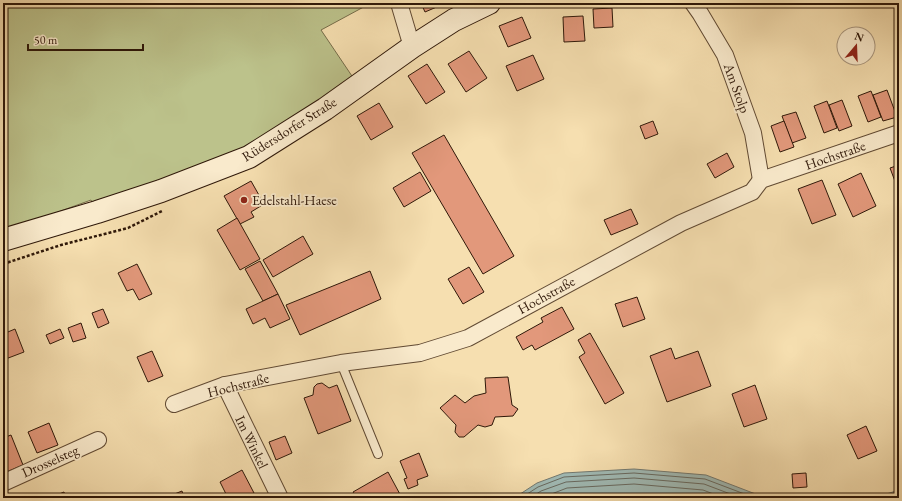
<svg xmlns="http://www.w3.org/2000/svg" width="902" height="501" viewBox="0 0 902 501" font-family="'EB Garamond',serif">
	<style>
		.green { fill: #bcc28b; stroke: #766d4a }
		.water { fill: #a0bab5; stroke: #737970 }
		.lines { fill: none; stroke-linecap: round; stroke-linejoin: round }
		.shore { stroke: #68695f; stroke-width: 1 }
		.building { fill: #e2987b; stroke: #2f1809 }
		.service-casing { stroke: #614a33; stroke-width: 10 }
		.minor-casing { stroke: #614a33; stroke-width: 18 }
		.secondary-casing { stroke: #2f1809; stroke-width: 24 }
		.path { stroke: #2f1809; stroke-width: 2.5; stroke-dasharray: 3 2; stroke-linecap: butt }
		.service { stroke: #f9eacc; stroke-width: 8 }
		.minor { stroke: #f9eacc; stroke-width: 16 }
		.secondary { stroke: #f9eacc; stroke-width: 22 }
		.poi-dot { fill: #8f2418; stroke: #f9eacc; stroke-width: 1.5 }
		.labels { text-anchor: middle; stroke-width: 3.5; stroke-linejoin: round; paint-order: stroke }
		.street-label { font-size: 14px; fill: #2f1809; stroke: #f9eacc }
		.poi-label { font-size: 14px; fill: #2f1809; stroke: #f9eacc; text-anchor: start }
	</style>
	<rect width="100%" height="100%" fill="#f6dfb0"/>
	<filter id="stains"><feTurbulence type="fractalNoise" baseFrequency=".005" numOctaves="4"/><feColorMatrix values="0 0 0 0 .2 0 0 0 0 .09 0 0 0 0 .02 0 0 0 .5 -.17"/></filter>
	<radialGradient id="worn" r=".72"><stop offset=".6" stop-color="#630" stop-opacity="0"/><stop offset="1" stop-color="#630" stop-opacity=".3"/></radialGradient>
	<polygon class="green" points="3,3 371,3 321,30 358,85 249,157 94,206 91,200 3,232"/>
	<g class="water">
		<polygon points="634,469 706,475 766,498 514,498 537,483 564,473"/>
		<polygon points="899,490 899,498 874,498"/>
	</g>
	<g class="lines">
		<g class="shore">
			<polyline points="521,498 538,487 564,477 634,473 705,479 755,498"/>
			<polyline points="530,498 541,491 566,482 634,478 704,484 741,498"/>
			<polyline points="541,498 567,488 634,484 703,490 724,498"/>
		</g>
	</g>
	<g class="building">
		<polygon points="421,3 446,3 425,12"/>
		<polygon points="612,8 613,27 594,28 593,9"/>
		<polygon points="583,16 585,41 564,42 563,17"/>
		<polygon points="522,17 531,38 508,47 499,26"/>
		<polygon points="469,51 487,78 466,92 448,64"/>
		<polygon points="533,55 544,79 517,91 506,66"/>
		<polygon points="427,64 445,92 426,104 408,76"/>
		<polygon points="887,90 897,117 883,121 873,95"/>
		<polygon points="871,91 881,117 868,122 858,96"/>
		<polygon points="842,100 852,126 839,131 829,105"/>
		<polygon points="827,101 837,128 824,133 814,106"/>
		<polygon points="379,103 393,127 371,140 357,116"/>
		<polygon points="796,112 806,138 792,143 782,116"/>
		<polygon points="653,121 658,134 645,139 640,126"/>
		<polygon points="784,121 794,147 780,152 771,126"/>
		<polygon points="444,135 514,256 483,274 412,153"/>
		<polygon points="727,153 734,167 715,178 707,164"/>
		<polygon points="899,165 899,192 890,168"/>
		<polygon points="420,172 431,191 404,207 393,188"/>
		<polygon points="861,173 876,206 853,217 838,184"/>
		<polygon points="822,180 836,215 812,224 798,189"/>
		<polygon points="251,181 264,204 251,212 254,217 240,224 224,196"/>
		<polygon points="631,209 638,224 611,235 604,220"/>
		<polygon points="237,218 260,259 240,270 217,230"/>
		<polygon points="303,236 313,254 273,277 263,260"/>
		<polygon points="260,261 278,294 263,301 245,269"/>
		<polygon points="137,264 152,294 139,300 133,289 127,291 118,273"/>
		<polygon points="469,267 484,292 463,304 448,279"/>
		<polygon points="370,271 381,299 300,335 286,305"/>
		<polygon points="278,294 290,319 270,328 265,318 253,324 246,309"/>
		<polygon points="637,297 645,319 623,327 615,304"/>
		<polygon points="562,307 574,329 535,350 532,345 523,350 516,337 543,322 541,318"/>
		<polygon points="103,309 109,323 98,328 92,313"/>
		<polygon points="81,323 86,338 73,342 68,328"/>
		<polygon points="15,329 24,352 3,360 3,334"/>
		<polygon points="60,329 64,338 50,344 46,335"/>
		<polygon points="590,333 624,393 605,404 579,357 585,353 578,340"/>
		<polygon points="671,348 675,359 698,351 711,386 667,402 650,356"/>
		<polygon points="152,351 163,376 148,382 137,357"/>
		<polygon points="508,377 512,405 518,409 513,416 495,417 492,425 485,427 478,425 464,437 459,437 455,432 456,425 440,408 455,395 465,403 474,396 486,393 485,378"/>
		<polygon points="322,383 329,388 337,385 351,421 318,434 304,398 313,395 314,387 317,384"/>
		<polygon points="755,385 767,419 744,427 732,394"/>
		<polygon points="49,423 58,445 37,453 28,432"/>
		<polygon points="866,426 877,451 858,459 847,435"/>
		<polygon points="11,435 23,465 4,473 3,438"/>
		<polygon points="285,436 292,453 276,460 269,442"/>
		<polygon points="419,453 428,476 417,480 418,485 408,489 404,479 407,478 400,461"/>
		<polygon points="242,470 254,493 243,498 228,498 220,482"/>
		<polygon points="388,472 402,498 390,498 389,497 387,498 357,498 353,492"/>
		<polygon points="806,473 807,487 793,488 792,474"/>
		<polygon points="182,491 184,498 167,498 167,497"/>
		<polygon points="64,492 66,498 49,498"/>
	</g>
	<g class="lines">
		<defs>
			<polyline id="service" points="341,363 378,454"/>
			<g id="minor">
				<polyline points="399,3 412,47"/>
				<polyline points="693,3 700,13 725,55 753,133 761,180"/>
				<polyline points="225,385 280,498"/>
				<polyline points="174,404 225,385 341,363 420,353 468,338 681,223 752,192 761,180 899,133"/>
				<polyline points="3,483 98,440"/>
			</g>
			<polyline id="secondary" points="3,240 97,212 161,191 249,157 325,109 412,47 454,20 489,3"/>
		</defs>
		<use href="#service" class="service-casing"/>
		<use href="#minor" class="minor-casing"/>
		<use href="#secondary" class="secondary-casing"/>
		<g class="path">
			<polyline points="3,264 61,245 128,228 162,211"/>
			<polyline points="880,496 880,498"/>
		</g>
		<use href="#service" class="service"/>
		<use href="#minor" class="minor"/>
		<use href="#secondary" class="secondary"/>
	</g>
	<circle class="poi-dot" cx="244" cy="200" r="4"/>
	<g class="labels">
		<g class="street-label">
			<text transform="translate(737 88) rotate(70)" y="5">Am Stolp</text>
			<text transform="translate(289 129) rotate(-32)" y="5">Rüdersdorfer Straße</text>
			<text transform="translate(835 155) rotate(-19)" y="5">Hochstraße</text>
			<text transform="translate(546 295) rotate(-29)" y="5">Hochstraße</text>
			<text transform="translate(238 385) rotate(-14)" y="5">Hochstraße</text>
			<text transform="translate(252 442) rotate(64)" y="5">Im Winkel</text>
			<text transform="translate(50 461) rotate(-24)" y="5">Drosselsteg</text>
		</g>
		<g class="poi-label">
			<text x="252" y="205">Edelstahl-Haese</text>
		</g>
	</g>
	<rect width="902" height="501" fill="none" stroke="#f6dfb0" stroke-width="16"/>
	<rect x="4" y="4" width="894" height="493" fill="none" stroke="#2f1809" stroke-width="2"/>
	<rect x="8" y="8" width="886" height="485" fill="none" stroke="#2f1809"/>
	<g transform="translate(856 46) rotate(19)"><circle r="19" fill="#f9eacc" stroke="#a8967e"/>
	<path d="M0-3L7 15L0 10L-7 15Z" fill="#8f2418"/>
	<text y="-6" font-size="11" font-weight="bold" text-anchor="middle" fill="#2f1809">N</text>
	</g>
	<path d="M28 44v6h115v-6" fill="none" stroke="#2f1809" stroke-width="2"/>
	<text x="34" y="44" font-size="12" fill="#2f1809" stroke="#f9eacc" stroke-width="3" paint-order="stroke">50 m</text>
	<rect width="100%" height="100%" filter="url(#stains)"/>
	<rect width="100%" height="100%" fill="url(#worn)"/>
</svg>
